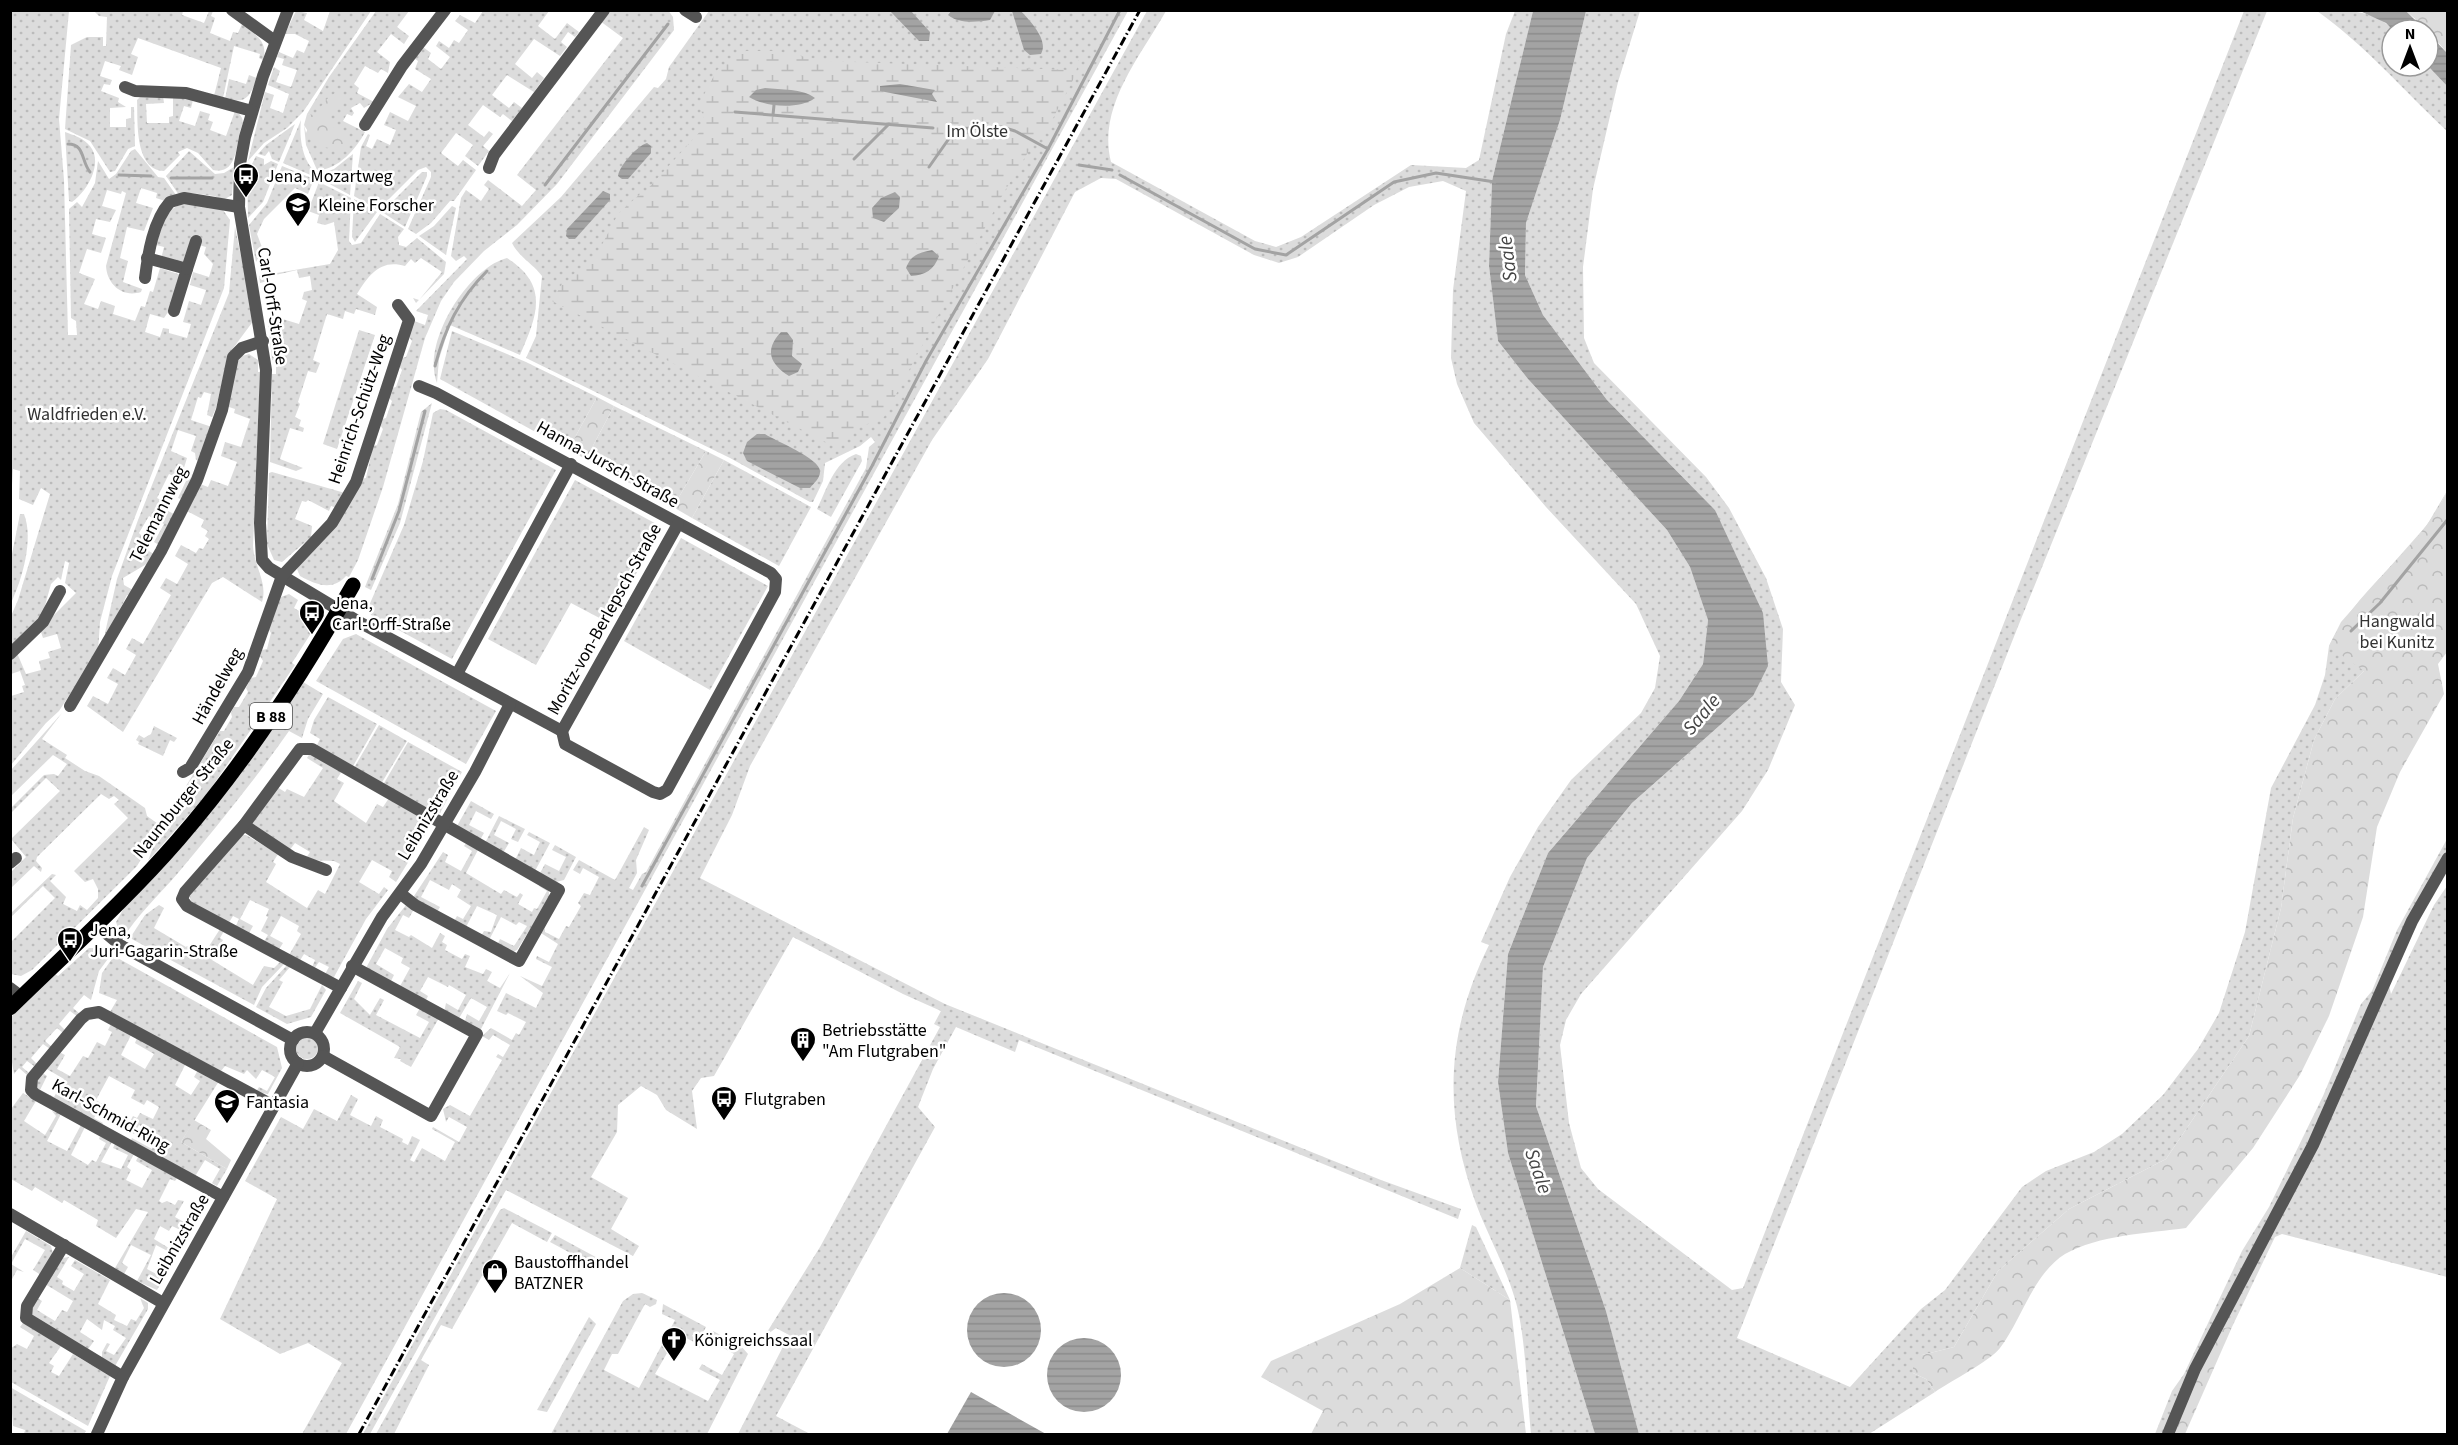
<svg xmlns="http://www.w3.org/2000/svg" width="2458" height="1445" viewBox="0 0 2458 1445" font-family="'Source Sans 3',sans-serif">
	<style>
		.grass { fill: url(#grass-dots) }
		.forest { fill: url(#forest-crowns) }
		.wetland { fill: url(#wetland-marsh) }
		.water { fill: url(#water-rules) }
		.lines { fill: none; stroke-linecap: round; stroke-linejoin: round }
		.stream { stroke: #a3a3a3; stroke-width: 3 }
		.minor { stroke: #555; stroke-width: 12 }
		.tertiary { stroke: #555; stroke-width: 12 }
		.primary { stroke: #000; stroke-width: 15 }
		.rail { stroke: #000; stroke-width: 3; stroke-dasharray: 9 3 1.5 3; stroke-linecap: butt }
		.labels { text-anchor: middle; stroke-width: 5; stroke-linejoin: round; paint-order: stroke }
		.shield { fill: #fff; stroke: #4c4c4c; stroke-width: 1.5 }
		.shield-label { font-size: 16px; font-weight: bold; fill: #000 }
		.park-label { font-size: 18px; fill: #333; stroke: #fff }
		.poi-label { font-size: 18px; fill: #000; stroke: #fff; text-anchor: start }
		.street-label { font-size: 18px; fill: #000; stroke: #fff }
		.water-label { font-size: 20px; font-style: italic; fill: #444; stroke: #fff }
	</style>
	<defs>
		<pattern id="grass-dots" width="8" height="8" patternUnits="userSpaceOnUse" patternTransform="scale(1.5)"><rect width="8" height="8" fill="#dcdcdc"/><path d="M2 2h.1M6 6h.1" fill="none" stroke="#bbb" stroke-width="1.8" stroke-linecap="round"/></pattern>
		<pattern id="forest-crowns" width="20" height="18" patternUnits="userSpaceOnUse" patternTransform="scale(1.5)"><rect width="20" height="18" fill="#dcdcdc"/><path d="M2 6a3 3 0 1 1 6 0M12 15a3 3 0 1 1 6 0" fill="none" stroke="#bbb"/></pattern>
		<pattern id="wetland-marsh" width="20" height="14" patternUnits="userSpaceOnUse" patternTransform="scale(1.5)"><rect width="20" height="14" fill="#dcdcdc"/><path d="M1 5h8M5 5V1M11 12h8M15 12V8" fill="none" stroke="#bbb"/></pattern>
		<pattern id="water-rules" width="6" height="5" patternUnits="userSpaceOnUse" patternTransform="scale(1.5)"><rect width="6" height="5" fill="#a3a3a3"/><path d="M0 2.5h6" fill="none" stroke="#8b8b8b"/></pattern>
	</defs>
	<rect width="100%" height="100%" fill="#fff"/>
	<g class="grass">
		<path d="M10,11h59l-10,108 5,61 4,155h9l-1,-14 -5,-3 -2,-109 8,-7 5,5 13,-24 3,-22 11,18 7,-5 15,-23 4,-2 23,28 6,1 12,17 -11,6 -9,-3 1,-5 -16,-5 -5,15 17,5 -9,23 -17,-4 -7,31 8,3 -5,21 19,7 -1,3c-19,6 -34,-8 -35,-26l20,-73 -4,-2 -1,3 -14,-4 -5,16 14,4 -6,12 -14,-3 -4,15 14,4 -5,15 -14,-4 -8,24 16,6 -11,25 14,5 3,-8 14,5 -2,8 22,7 6,-15 4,1 5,-16 3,1 7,-24 21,7 -4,24 -13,19 -14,-4 -5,18 15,5 3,-9 6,1v4l18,5 4,-14 -8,-2 6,-21 12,4 5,-15 -16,-5 3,-13 16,5 4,-13 -9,-10 2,-7 -7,-2 -14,20 -24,-6 3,-12 -8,-2c15,-49 20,-43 67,-35l7,10 -6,68 -112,288 -12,46 -2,29 -39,60 -13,12 -35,42v-69l13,-4 -2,-6 3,-1 -5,-14 -9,3v-16l6,-5 9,21 15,-4 -2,-9 11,-3 -2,-6 13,-4 -4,-14 -14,4 -3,-9 36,-36 -11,-10 4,-20 -4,-2 -4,19 -3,-3 -7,7 -10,36 -30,30v-34l7,-16 32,-106 -9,-6 -8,17 -14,-6 1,-28 -7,-2 -2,32z"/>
		<path d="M94,11h89l-1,4 22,8 5,-12h4l-2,5 4,2 -5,15 20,8 3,-9 5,1 4,-9c13,10 27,18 21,36l-4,-2 1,-4 -26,-8 -11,52 -9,-2 7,-28 -83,-30 -7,16 7,3 -6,18 -13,-5 2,-4 -16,-5 -5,15 12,4 -2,5 -6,-1 -3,7 18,7 -1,4 8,5 -16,1v19h16v-8l5,-1v-11h3l1,39 -7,3 -13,22 -5,1 -20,-31 -25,-12 6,-84 16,-8h16v9h3l1,-29 -8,-1z"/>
		<polygon points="296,11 307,13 304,20 323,31 330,11 371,11 303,112 287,128 264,143 248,161 265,92 274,95 270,108 283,113 289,94 268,85 274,67 280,71 276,82 291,87 297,70 282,65 284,59 277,57 279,52 293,58 297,50 304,53 309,41 295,34 285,34"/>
		<path d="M376,11h33l-12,16 12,9 -5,8 -13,-10 -14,18 13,10 -2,11 -7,-4 -3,4 -13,-7 -11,18 5,4 -2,5 17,9 -10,6 -4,-5 -9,5 3,5 -2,3 -5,-2 -4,7 22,11c-8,16 -28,39 -48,38l-11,-25 -2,-20 2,8 7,-17 -6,-2 22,-37z"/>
		<polygon points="483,11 549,11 538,26 555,39 567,23 579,32 575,37 568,32 561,42 567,47 560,56 534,39 515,64 532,78 537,72 544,78 534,92 507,75 492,95 509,108 514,102 522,108 512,121 503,114 500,117 483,105 468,125 484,137 489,131 493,134 483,146 489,151 478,166 465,156 473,145 456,133 441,153 458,166 463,160 476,170 454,201 450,201 431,223 416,234 408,229 431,177 431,172 426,167 418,170 378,210 354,196 361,147 368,134 370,135 366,146 372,149 377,139 390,145 396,130 384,125 390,112 408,121 416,106 398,97 409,84 422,92 431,79 415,69 418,61 414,58 423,47 431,53 428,59 441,69 450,57 436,46 439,41 449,48 454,40 459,43 468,30 455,21 460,15 475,23"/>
		<path d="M607,11l61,-1 5,7 1,13 -117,154 -40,41 -33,26 -30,31 -13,19 -16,37 -42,149 -25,73 -9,17 -3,-1c-13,15 -30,9 -46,0l-3,-7 64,-90 5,-1 7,-32 4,-1 6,-16 -3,-4 2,-6 4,-1 6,-17 -3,-3 3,-10 4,-1 6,-17 -3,-4 3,-8 4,-1 6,-16 -3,-4 5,-16 11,4 3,-10 -12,-4 51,-52 -3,-3 -8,5 -5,-5 10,-58 5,-8 15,11 8,-12 -5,-4 4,-5 34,26 14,-16 -19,-15 106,-137 -23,-17z"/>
		<path d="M709,11h419l-782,1423h-44l40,-71 -34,-20 -28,11 -60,-35 57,-120 -32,-18 36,-64 22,12 11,-20 23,12 14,-26 7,4 -8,16 21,11 5,-10 7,4 -3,7 23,12 -1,3 6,3 4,-9 8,4 -10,20 4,2 8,-14 23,13 10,-19 -23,-13 1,-2 26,15 8,-15 -18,-10 -3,5 -3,-13 7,-4 20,11 32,-56 -6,-3 2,-3 5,3 7,-12 -17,-10 -4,5 -7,-4 9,-8 21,12 4,-7 3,2 7,-13 -18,-9 -2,2 -9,-4 9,-18 30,15 7,-15 -23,-17 22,10 10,-19 -16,-8 1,-3 12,6 9,-18 -17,-11 4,-5v4l14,7 7,-13 3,1 12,-21 -3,-3 6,-10 6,2 9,-18 -16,-9 -3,6 -7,-4 6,-10 36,20 29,-53 5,3 -13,30 1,13 -8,15 4,2 9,-16 4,-2 220,-404 3,-21 6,-5 -4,-5 -11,9 -35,17 -2,18 -10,21h-3l-80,-44 -204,-100 10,-22 6,-60c-9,-12 -23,-19 -30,-33l49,-46 93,-110 4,1 8,-9 3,-12z"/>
		<path d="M1147,11h19c-26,46 -69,96 -55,151l144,79 21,6 25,-10 110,-72 55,3 13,-8 27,-126 9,-23h18l-41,170 -3,85 9,75 30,38 139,151 23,37 18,53 -5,44 -24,37 -131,152 -40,101 -10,128 10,71 87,281h-64c-4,-40 -5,-98 -16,-135 -10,-34 -28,-65 -40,-98 -32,-90 -29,-169 14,-256l-8,-3 29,-65 28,-50 33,-47 70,-67 14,-25 5,-32 -24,-52 -90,-97 -72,-84 -17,-39 -6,-26 2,-68 13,-99 -23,-10 -34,6 -35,18 -76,52 -19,6 -25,-8 -138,-76 -15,-1 -26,14 -87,167 -56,81 -182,326 -18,49 -32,63 245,126 436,176 80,29 -3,10 -439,-179 -4,12 -59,-25 -23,42 -15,38 17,20 -159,289 34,18h-72l51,-99 -13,-7 -12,9 56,-90 120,-220 -6,-3 7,-13 -38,-17 -110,-57 -79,139 -13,2 -9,13 5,38 -31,-19 -9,-15 -16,-9 -23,19 -1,27 -26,45 37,21 -17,31 28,17 -6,10 -127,-66 -136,244h-7z"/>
		<polygon points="1586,11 1640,11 1618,82 1593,189 1583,267 1584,338 1594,363 1706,477 1729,508 1766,578 1783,629 1781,682 1795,705 1768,770 1742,811 1581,994 1566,1020 1560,1045 1569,1123 1581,1168 1598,1189 1732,1290 1743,1288 2244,11 2267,11 2017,629 1737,1338 1850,1387 1921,1309 1945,1290 2022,1187 2046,1171 2094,1152 2122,1134 2163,1095 2198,1049 2219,1013 2245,932 2271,788 2315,705 2325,675 2329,646 2341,622 2427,525 2447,491 2364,671 2335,699 2314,740 2293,818 2281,908 2249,1036 2166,1159 2069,1209 1998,1271 1954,1347 1922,1355 1913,1373 1926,1379 1935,1392 1869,1434 1639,1434 1606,1311 1536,1106 1543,967 1587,858 1632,803 1753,696 1715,510 1607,400 1543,315 1525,275 1526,223 1560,120"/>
		<path d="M2317,11c28,0 55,-3 76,19l-1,36h36l19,20v45c-43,-40 -82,-86 -130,-120z"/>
		<path d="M249,75l8,3c-7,19 -11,26 -32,21l4,-20 17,5z"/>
		<path d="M163,96l1,7 -18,1 1,19h22v-6l4,-1v-20l20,4 -2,8 -7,-2 -5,15 16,5 5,-15 10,3 -2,6 5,2 -3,8 16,6 9,-25c3,2 5,3 7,7 2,5 -1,9 -2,14 -4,16 -4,43 -27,38l-15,-17 -11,-5 -9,4 2,3 -16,16c-30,-1 -26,-51 -27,-71l3,-3z"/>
		<path d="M301,120c-2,17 1,42 16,53l-2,4 -32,-14z"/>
		<polygon points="295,124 279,162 272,159 269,151 265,156 258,154 266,145"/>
		<path d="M65,132c8,3 16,5 22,11 19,16 1,48 -15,59l-3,-1z"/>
		<polygon points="189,151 215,174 224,173 234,167 232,195 223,200 214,196 192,193 179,195 166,176"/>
		<polygon points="353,154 350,195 320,179 323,173 334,169"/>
		<polygon points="256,156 264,159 264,165 271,161 278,164 263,202 248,218 247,167 250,168"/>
		<polygon points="282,166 314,179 308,194 295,188 264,219 257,234 263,250 256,262 249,225 267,203"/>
		<polygon points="422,172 427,172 427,176 405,227 382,212"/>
		<path d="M319,182l32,16 -2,43 3,4 9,-2 19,-29 24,15 -6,8 1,8 7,2 11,-9 29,24 -2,12 -28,29 -3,-5 6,2 23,-28 -21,-14 -6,5 -4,-4 -6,7c-25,-7 -36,9 -48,28l20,13 -2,8 -19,-6 -2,5 -9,-3 -2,8 -16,-5 -14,46 7,3 -4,10 -8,-2 -10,31 2,2 -5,13 6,3 -2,6 5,2 -1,4 -13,-4 -10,31 23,9 -7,3 -26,-9 2,-88h4v-13l-4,-1 -4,-39 8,-4 23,7 8,-23 -5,-2 2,-7 8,-2 -2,-14 -11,2 -2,-8 -30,7 1,4 -8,2 -1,-7 71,-12 8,-14 -4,-28 -9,3 -8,-2 2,-8 -11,-4z"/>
		<polygon points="354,199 377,212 355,242 352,237"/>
		<polygon points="452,206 456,208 446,255 419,236 434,226"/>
		<polygon points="235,227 254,320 228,355 216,408 212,417 207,415 211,394 204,392 201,398 198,397 191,420 212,427 199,461 196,460 195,453 191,451 196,436 178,430 171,451 187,458 183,471 194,475 183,500 178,498 186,481 169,474 157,498 169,504 166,510 176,515 159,545 154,542 164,524 149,516 139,533 142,536 138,545 154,554 150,562 123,578 124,585 133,590 130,596 127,595 107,635 105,633 117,579 138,520 229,293"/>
		<path d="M507,258c42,27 31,56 13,97l-70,-30 -11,34 -2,24c-16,-40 31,-115 70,-125z"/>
		<polygon points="359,330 375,335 337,449 323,444"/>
		<polygon points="452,331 526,362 597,397 568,450 440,379"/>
		<path d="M249,354l9,6v12h2l-7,174c1,20 15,37 9,56l-39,-25 -11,6 -89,149 -36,-26 6,-10 15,8 10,-20 -11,-6 6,-10 12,7 11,-20 -10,-6 6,-11 11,6 28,-49 -11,-7 6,-10 11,6 11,-20 -13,-8 6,-11 15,8 3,-5 4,1 6,-10 -4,-3 3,-5 -7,-4 3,-7 -17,-9 13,-27 8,3 3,-7 17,6 9,-24 -16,-6 4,-14 16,5 9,-28 -16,-6 1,-4 -9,-3 11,-43 5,-7z"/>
		<polygon points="432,403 400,523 371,590 365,587 398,504 421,412"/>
		<polygon points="614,406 706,451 673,507 586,459"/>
		<polygon points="440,409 446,410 556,470 452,659 371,615 368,608 404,525 423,461 433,413"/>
		<path d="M856,454l5,2 1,5 -31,56 -14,-8c10,-20 17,-47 39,-55z"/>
		<polygon points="724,460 811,507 779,566 692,518"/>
		<polygon points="272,472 345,493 337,508 331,506 329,511 308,500 306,502 302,501 295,519 312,526 311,537 282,562 274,560 267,544 269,473"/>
		<polygon points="575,480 662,527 609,623 571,603 536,665 488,639"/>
		<path d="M20,514h4c10,26 -2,65 -13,89v-44z"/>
		<polygon points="681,538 768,586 710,690 624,641"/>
		<polygon points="289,594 298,600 294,608 304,614 309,606 316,614 315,627 292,663 295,665 207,794 148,861 153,847 189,789 186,786 220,731 224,731 232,717 231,713 234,707 239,707 248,692 246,688 251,678 256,677 263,661 260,656 262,650 267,649 271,633 268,628 281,597"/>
		<polygon points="356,634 496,711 466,764 316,681 343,639"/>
		<path d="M303,682l20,12 -15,25 -6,19 -13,-7c-34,49 -73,96 -111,142 -20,23 -40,41 -56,67l-6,-18 8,-14z"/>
		<polygon points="328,697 377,724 352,768 316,747 320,739 310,733 314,720"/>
		<polygon points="62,713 42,739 67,755 65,758 85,771 99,776 145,808 147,816 161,826 137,866 32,970 21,976 11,974 11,942 55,898 43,886 11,917 11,913 52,874 56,875 50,881 66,897 63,904 77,911 80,905 87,910 98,898 98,889 93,879 85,882 74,871 128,818 114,804 119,800 114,796 109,799 101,794 37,857 36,861 42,868 41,872 34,866 11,888 11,872 26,857 11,839 60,791 46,778 11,813 11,808 44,775 54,774 58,776 67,764 53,755 11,796 11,770"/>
		<polygon points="379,725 407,741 381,784 354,768"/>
		<polygon points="154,726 177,738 174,742 170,740 163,756 138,744 139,742 136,740 139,735 144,738 151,734"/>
		<polygon points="408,742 462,772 440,813 433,813 383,785"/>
		<polygon points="310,753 342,771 337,779 344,783 334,801 366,823 377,804 383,807 389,798 431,825 396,882 389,877 392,871 372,860 359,882 379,894 384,887 388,890 366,919 334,977 324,976 329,967 319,962 314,969 312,967 315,960 304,954 299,962 288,957 301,934 297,931 299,926 281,916 270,936 283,943 278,951 263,943 268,935 261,931 268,917 266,916 269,909 250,900 240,919 253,926 248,935 235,928 239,919 233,916 228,924 191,902 189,894 240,835 246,835 278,854 273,862 276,864 266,882 307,908 318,890 325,894 340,864 334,861 305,860 310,852 295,843 289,851 252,824 277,787 285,792 287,789 304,797 323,768 307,758"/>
		<polygon points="471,801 494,814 491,819 476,811 469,825 484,833 480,840 457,826"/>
		<polygon points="499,816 525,829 518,842 511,839 516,829 501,821 494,835 509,843 503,853 485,843"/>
		<polygon points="529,832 550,843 535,871 515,860 521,848 534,855 540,842 527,835"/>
		<polygon points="2447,839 2447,867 2388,981 2391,994 2434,905 2447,886 2447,1277 2282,1234 2275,1237 2232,1327 2221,1328 2173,1434 2155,1434 2172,1391 2184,1374 2242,1251 2269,1207 2323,1096 2361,1004 2372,991 2397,930"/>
		<polygon points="467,842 479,848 466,873 501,894 504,890 517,897 520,893 523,895 518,904 532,912 534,908 537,909 547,891 539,886 541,882 549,890 549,899 517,950 513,952 497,945 500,939 514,946 527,926 519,922 516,925 501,917 488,942 480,938 484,931 491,932 497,915 477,906 465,929 453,923 457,916 463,919 471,906 457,897 461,890 452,884 449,890 430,880 421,897 440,907 437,912 415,899 414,896 443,852 448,855 445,862 461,871 472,851 464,846"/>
		<polygon points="555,845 576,857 564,880 556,882 540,873 545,864 559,871 566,857 552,850"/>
		<polygon points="159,905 164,908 154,928 186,947 187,946 204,954 220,929 224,931 220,938 223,940 212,960 253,985 264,966 274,968 280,962 284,964 262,987 254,1005 130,938 145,915"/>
		<polygon points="406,905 414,909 409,918 403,915 395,930 409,937 411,935 432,948 440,933 445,936 442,942 447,945 445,950 462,959 465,954 470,956 465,967 483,974 486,969 492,972 487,981 500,988 510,973 481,1029 475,1030 465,1021 467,1014 479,1021 487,1007 471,998 458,1020 444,1013 446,1003 458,1010 466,995 449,985 448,987 428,977 420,991 428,996 425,1002 399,988 410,968 401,963 403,958 385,948 376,964 394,975 390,983 366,968 387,929"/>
		<polygon points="89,948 100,948 113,952 99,971 91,1000 84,995 73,1008 80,1014 78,1017 70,1011 59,1024 65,1030 63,1033 57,1028 45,1041 52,1047 50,1049 43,1044 31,1058 37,1064 34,1066 27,1061 22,1067 29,1073 27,1075 19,1068 14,1074 11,1056 11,1017 55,974 58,976"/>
		<polygon points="114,956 277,1047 282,1068 268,1094 256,1092 259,1087 267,1091 275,1077 262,1070 256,1079 247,1070 244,1074 225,1066 221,1071 110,1012 117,1000 99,993 102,973"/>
		<polygon points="287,965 290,967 279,980 283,982 269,1007 286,1016 310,1009 322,985 326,990 311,1017 287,1024 256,1007 266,988"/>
		<polygon points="358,981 362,983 354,999 370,1015 380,998 384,1000 376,1015 420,1038 429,1022 416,1015 420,1008 439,1018 411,1067 400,1061 401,1059 394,1058 400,1047 340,1013"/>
		<polygon points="111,1024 131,1035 121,1055 145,1069 154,1054 135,1043 137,1038 186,1063 175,1085 191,1095 200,1081 194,1077 198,1070 219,1081 181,1142 227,1169 217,1186 212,1183 220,1169 205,1160 194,1178 130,1142 132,1138 152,1149 159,1135 139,1125 134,1134 126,1129 133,1116 137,1118 140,1113 153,1119 159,1107 147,1100 144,1105 131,1098 135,1090 109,1076 96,1100 102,1104 94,1118 103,1123 101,1127 37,1091 35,1083 41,1072 47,1076 40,1090 54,1097 64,1079 45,1068 59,1052 65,1055 57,1069 70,1076 83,1056 88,1058 97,1042 105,1046 112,1032 108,1030"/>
		<circle cx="307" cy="1048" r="11"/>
		<polygon points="23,1093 36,1101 24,1121 45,1135 56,1116 52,1111 61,1114 47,1141 67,1151 81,1125 85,1127 71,1155 88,1165 92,1160 96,1162 106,1143 99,1139 100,1136 112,1142 101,1162 121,1169 128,1155 113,1148 115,1144 134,1154 127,1167 131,1170 126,1180 142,1188 152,1170 136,1161 138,1157 177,1178 175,1181 170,1179 159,1201 162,1203 167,1201 175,1205 178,1200 184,1201 175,1217 191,1226 197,1215 200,1216 189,1234 172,1226 169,1231 160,1226 154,1239 172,1250 181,1239 185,1242 177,1256 156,1245 147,1269 158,1275 160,1271 164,1273 167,1266 170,1268 157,1290 137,1281 151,1255 131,1245 122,1263 128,1267 124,1274 115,1268 148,1212 136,1209 116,1238 96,1226 98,1220 64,1200 62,1203 35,1187 32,1191 11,1179 11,1109"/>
		<polygon points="504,1208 552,1233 547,1242 512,1223 452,1329 441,1325 421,1360 429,1365 394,1434 376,1434 500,1210"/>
		<polygon points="1472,1225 1476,1227 1510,1300 1460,1268"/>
		<polygon points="26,1231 51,1246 53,1254 41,1275 33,1270 45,1250 25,1239 11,1264 24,1272 17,1270 11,1281 11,1257"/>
		<polygon points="555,1235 603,1261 602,1264 589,1257 587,1262 550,1242"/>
		<polygon points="69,1257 57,1277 63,1281 62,1284 74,1291 84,1274 71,1266 75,1260 110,1280 98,1304 116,1315 114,1320 127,1326 131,1319 136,1321 144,1308 140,1298 148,1303 148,1309 115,1366 102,1360 102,1352 107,1343 110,1344 106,1351 114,1355 126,1338 113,1330 115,1326 104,1320 102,1330 87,1319 80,1332 94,1341 86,1352 33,1318 31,1311 37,1298 42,1301 37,1310 55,1321 62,1310 67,1312 73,1301 45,1284 63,1258"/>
		<polygon points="642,1293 657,1300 656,1304 650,1307 645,1304 618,1354 612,1354 604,1370 639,1388 675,1320 662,1314 663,1304 706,1327 701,1336 695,1332 692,1336 699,1340 700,1348 698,1344 678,1334 655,1374 708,1401 720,1380 699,1369 702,1364 722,1375 734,1354 708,1339 713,1331 741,1346 748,1354 707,1434 551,1434 623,1301 633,1294"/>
		<polygon points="589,1317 596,1324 547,1412 537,1410"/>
		<polygon points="23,1323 61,1346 49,1363 54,1366 51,1372 59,1376 73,1354 110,1376 88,1426 11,1382 10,1349 17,1344 27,1349 34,1336 20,1327"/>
		<polygon points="10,1387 86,1431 84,1434 24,1434 25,1430 13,1426"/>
	</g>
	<g class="forest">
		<polygon points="2406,11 2447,11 2447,53 2428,30"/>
		<polygon points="339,90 345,98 329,118 333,127 348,133 347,151 317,146 304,125 307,114 314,115 327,99"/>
		<polygon points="597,397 614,406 586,459 568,450"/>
		<polygon points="706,451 724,460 692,518 673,507"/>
		<path d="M2447,491v161l-9,12 6,30 -44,78 -23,55 -14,90 -34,99 -29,59 -47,73 -67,80c-37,5 -88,7 -121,26 -32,20 -43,65 -65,94 -10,13 -49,33 -65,44l-9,-13 -13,-6v-11l9,-7 32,-8 44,-76 71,-62 97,-50 83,-123 32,-128 12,-90 21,-78 21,-41 29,-28 -35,-25c29,-60 91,-95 118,-155z"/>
		<polygon points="194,1120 211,1130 206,1139 231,1160 227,1169 181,1142"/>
		<polygon points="1460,1268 1510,1300 1526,1434 1311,1434 1323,1411 1261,1377 1271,1361 1400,1304"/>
		<polygon points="2232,1327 2185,1434 2173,1434 2194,1382 2221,1328"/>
	</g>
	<polygon class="wetland" points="746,51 775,51 826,61 1070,70 1080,59 1073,80 1049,126 1036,139 1003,194 884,417 851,431 839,449 552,301 563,282 567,284 570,277 595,258 618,214 640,194 643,194 706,125 699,104 717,70"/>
	<g class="water">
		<path d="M952,10h43v1l-5,9c-13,2 -31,4 -42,-5z"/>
		<polygon points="890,11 911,11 930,32 929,41 919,41"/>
		<path d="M1012,11h9c9,10 28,29 20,43l-11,1 -6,-5z"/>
		<polygon points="1533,11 1586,11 1560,120 1526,223 1525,275 1543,315 1607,400 1715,510 1763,613 1768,666 1753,696 1632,803 1587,858 1543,967 1536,1106 1606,1311 1639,1434 1595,1434 1508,1153 1498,1082 1508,954 1548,853 1679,701 1703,664 1708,620 1690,567 1667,530 1528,379 1498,341 1489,266 1492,181"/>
		<polygon points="2360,11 2406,11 2425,30 2393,30 2386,23"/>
		<polygon points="2428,33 2447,53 2447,86 2428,66"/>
		<polygon points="900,84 935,90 932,94 937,102 880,91 880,86"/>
		<path d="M765,88c16,2 37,0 50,10 -16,12 -50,9 -66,-1l7,-7z"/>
		<path d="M647,143l4,3v7l-23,26h-6l-4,-3c1,-10 19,-30 29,-33z"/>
		<polygon points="603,191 610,194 610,200 575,239 569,239 566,236 567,229"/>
		<polygon points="895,192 900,197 899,208 884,222 873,218 872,208 881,198"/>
		<path d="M932,250l7,6c-5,14 -14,19 -28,20l-5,-8c5,-13 12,-15 26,-18z"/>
		<path d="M781,332h6l6,8 -1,16 10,8 -4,8 -9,4c-19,-12 -25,-26 -8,-44z"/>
		<path d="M757,434h8c10,7 57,25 55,38 0,6 -6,11 -10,16h-10l-53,-27 -4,-8 4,-11z"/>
		<circle cx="1004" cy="1330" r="37"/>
		<circle cx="1084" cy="1375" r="37"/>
		<polygon points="971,1392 1046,1434 947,1434"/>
	</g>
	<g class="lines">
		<g class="stream">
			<polyline points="735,112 933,128"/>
			<polyline points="773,115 774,105"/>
			<polyline points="948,129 1002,127 1015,131 1048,149"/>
			<path d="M68,144c17,0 13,17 22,28"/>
			<polyline points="854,159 889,124"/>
			<polyline points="1079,165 1112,170"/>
			<polyline points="929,167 955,130"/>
			<polyline points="119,175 151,176"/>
			<polyline points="1120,175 1255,249 1286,255 1394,182 1436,173 1495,182"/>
			<polyline points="171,178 212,178"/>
			<polyline points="545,185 668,24"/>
			<path d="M435,366c10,-38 24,-67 52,-95"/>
			<polyline points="372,579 399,511 425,411"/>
			<polyline points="2351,631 2380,603 2448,519"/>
			<polyline points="642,886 872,466 926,361 1048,149 1120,10"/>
		</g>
		<g class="minor">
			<polyline points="232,10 275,41"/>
			<polyline points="288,10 263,76 245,137 240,164 239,207 266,370 260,523 262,560 269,568 359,622 562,731"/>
			<polyline points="685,10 696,17"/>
			<polyline points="125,87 135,91 186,93 252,111"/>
			<polyline points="365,125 402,66 445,10"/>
			<polyline points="489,168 494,155 604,10"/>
			<polyline points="147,258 187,269 174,311"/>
			<polyline points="187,269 196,241"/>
			<path d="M145,278c3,-24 8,-57 25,-76l14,-4 55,9"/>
			<polyline points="419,386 436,393 771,573 776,579 775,592 667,790 660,794 653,792 565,744 562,731"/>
			<polyline points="10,654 43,622 60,591"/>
			<polyline points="457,674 571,464"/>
			<polyline points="70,706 161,551 197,480 222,410 233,357 242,348 263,341"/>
			<polyline points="562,731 678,524"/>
			<polyline points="183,772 190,768 248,672 282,576 332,523 356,482 409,320 398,305"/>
			<polyline points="244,825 292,857 326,870"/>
			<polyline points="10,863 16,858"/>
			<polyline points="95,924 120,945 293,1040"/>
			<polyline points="10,988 22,997"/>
			<polyline points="341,988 187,906 182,899 185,892 244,825 300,749 312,749 559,890 519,961 415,905 401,894"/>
			<circle cx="307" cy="1049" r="17"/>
			<polyline points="315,1033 382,917 421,864 475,772 510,704"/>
			<polyline points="323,1056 431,1116 477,1034 352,966"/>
			<polyline points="223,1197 35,1094 31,1090 32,1078 81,1019 87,1014 99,1012 274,1106"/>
			<polyline points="10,1214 163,1303"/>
			<polyline points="64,1245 27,1306 26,1318 123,1377"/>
			<polyline points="97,1434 123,1377 298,1063"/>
		</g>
		<polyline class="tertiary" points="2168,1434 2195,1369 2313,1145 2412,921 2448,858"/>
		<path class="primary" d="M10,1008c56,-55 116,-108 168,-168 67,-77 125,-166 175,-255"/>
		<polyline class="rail" points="359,1434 1140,10"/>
	</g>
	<defs>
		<symbol id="bus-pin" viewBox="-11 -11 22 30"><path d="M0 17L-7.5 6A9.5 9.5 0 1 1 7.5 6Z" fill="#000" stroke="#fff"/><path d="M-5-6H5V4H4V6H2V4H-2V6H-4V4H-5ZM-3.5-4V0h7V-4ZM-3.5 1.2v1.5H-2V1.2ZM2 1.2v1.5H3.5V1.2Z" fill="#fff"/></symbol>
		<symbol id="school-pin" viewBox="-11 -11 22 30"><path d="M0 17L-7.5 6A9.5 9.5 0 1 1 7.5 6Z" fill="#000" stroke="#fff"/><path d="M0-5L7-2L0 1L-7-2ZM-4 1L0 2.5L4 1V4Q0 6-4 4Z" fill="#fff"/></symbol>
		<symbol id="building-pin" viewBox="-11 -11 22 30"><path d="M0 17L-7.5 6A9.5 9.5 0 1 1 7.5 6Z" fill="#000" stroke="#fff"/><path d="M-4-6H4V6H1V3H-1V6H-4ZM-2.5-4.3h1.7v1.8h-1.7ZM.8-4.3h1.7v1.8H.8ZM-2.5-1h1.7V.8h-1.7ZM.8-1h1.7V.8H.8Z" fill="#fff"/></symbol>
		<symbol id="shop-pin" viewBox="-11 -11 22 30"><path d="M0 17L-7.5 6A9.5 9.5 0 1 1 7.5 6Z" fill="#000" stroke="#fff"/><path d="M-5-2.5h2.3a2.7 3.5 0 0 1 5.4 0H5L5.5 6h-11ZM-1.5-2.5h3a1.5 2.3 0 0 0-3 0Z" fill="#fff"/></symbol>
		<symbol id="church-pin" viewBox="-11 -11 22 30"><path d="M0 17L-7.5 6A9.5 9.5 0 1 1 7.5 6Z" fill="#000" stroke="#fff"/><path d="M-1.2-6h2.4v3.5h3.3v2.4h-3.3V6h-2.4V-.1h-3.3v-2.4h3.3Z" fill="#fff"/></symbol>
	</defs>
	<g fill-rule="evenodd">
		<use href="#bus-pin" x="231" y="161" width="30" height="40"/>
		<use href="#school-pin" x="283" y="190" width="30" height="40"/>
		<use href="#bus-pin" x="297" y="598" width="30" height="40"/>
		<use href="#bus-pin" x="55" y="925" width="30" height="40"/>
		<use href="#building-pin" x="788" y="1025" width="30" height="40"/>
		<use href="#bus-pin" x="709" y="1084" width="30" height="40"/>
		<use href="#school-pin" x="212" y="1087" width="30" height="40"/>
		<use href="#shop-pin" x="480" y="1257" width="30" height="40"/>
		<use href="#church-pin" x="659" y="1325" width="30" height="40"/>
	</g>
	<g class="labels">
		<rect class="shield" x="250" y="703" width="42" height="26" rx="4.5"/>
		<g class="shield-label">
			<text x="271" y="722">B 88</text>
		</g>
		<g class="park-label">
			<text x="977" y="137">Im Ölste</text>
			<text x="87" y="420">Waldfrieden e.V.</text>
			<text x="2397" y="627">Hangwald<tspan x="2397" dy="21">bei Kunitz</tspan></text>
		</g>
		<g class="poi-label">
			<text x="266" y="182">Jena, Mozartweg</text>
			<text x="318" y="211">Kleine Forscher</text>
			<text x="332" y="609">Jena,<tspan x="332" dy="21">Carl-Orff-Straße</tspan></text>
			<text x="90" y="936">Jena,<tspan x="90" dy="21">Juri-Gagarin-Straße</tspan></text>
			<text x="822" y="1036">Betriebsstätte<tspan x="822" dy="21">"Am Flutgraben"</tspan></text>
			<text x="744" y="1105">Flutgraben</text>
			<text x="246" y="1108">Fantasia</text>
			<text x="514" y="1268">Baustoffhandel<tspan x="514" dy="21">BATZNER</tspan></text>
			<text x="694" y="1346">Königreichssaal</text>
		</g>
		<g class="street-label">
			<text transform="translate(273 306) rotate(81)" y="6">Carl-Orff-Straße</text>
			<text transform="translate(359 409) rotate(-71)" y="6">Heinrich-Schütz-Weg</text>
			<text transform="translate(608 464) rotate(29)" y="6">Hanna-Jursch-Straße</text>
			<text transform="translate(158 514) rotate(-63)" y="6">Telemannweg</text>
			<text transform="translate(604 619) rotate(-61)" y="6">Moritz-von-Berlepsch-Straße</text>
			<text transform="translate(217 686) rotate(-61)" y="6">Händelweg</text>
			<text transform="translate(183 798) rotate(-51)" y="6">Naumburger Straße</text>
			<text transform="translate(428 815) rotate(-59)" y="6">Leibnizstraße</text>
			<text transform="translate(111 1115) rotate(29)" y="6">Karl-Schmid-Ring</text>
			<text transform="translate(179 1239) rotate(-60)" y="6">Leibnizstraße</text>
		</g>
		<g class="water-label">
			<text transform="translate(1507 259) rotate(-97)" y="7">Saale</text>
			<text transform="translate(1701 714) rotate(-50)" y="7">Saale</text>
			<text transform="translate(1539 1171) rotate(71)" y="7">Saale</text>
		</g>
	</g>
	<rect width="2458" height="1445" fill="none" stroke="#000000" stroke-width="24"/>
	<g transform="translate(2410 48)"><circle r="28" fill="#ffffff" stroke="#999999" stroke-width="1.5"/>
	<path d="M0-4.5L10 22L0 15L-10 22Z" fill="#000000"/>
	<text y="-9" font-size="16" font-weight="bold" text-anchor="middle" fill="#000000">N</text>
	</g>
</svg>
